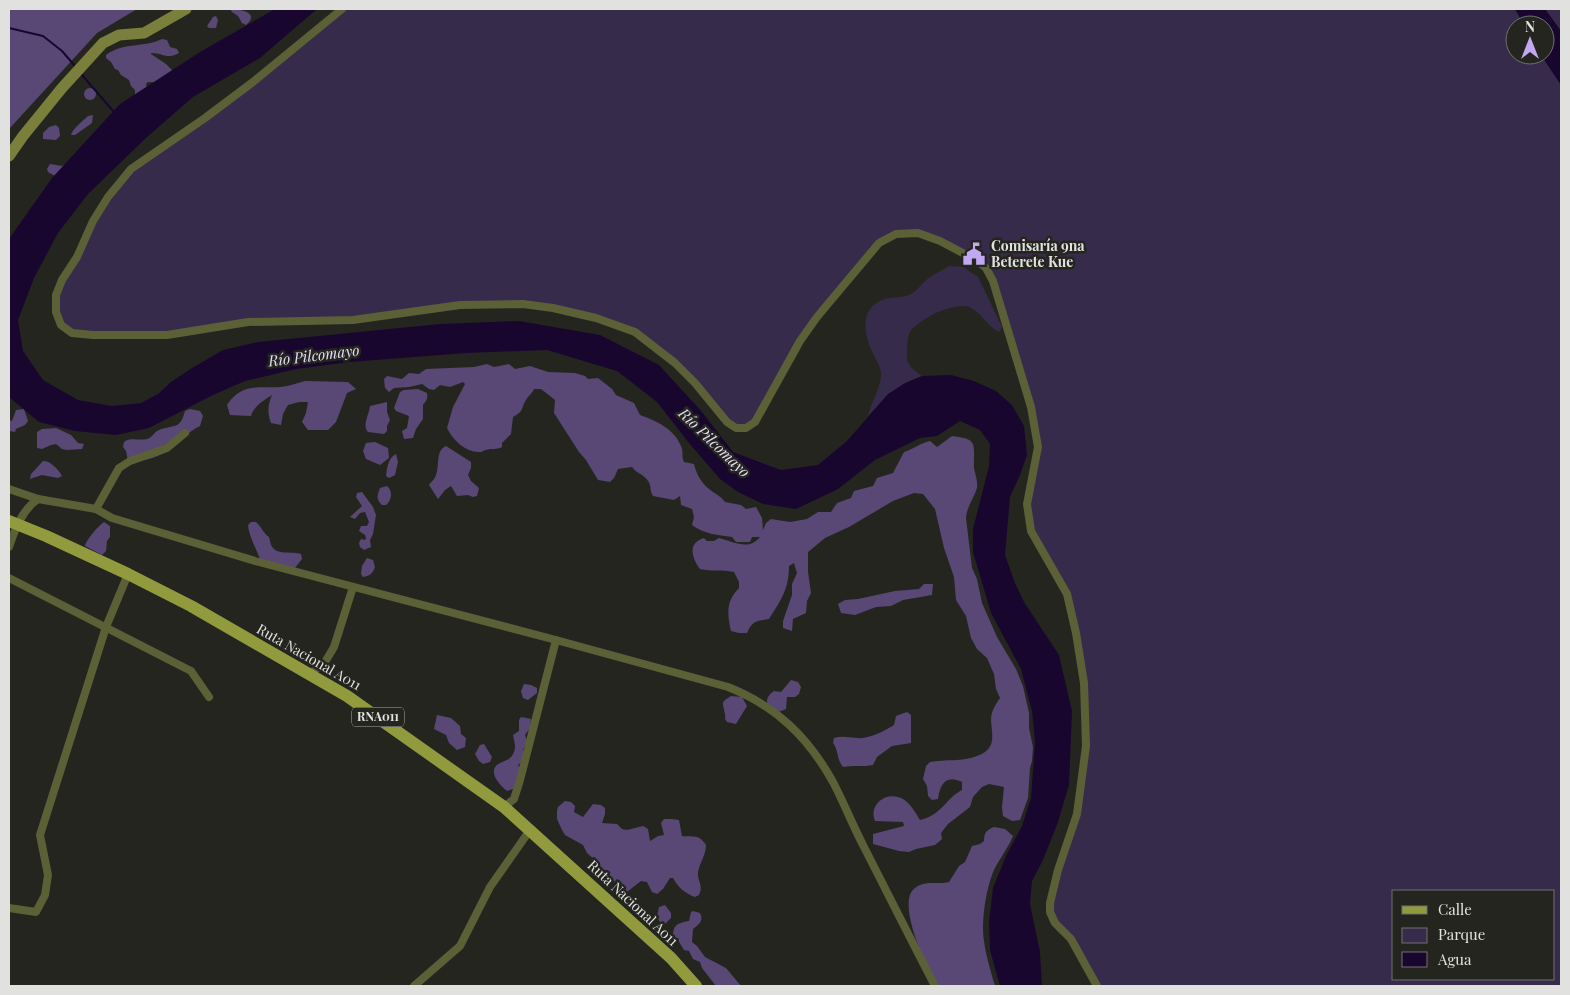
<svg xmlns="http://www.w3.org/2000/svg" width="1570" height="995" viewBox="0 0 1570 995" font-family="'Playfair Display',serif">
	<style>
		.green { fill: #372b4b; fill-rule: evenodd }
		.forest { fill: #594776 }
		.water { fill: #19062f }
		.lines { fill: none; stroke-linecap: round; stroke-linejoin: round }
		.stream { stroke: #19062f; stroke-width: 2 }
		.street { stroke: #5b6036; stroke-width: 8 }
		.secondary { stroke: #7a803b; stroke-width: 11 }
		.primary { stroke: #919a3d; stroke-width: 12 }
		.labels { text-anchor: middle; stroke-width: 5; stroke-linejoin: round; paint-order: stroke }
		.shield { fill: #252520; stroke: #a9a9a6; stroke-width: 1 }
		.shield-label { font-size: 12px; font-weight: bold; fill: #e1e2df }
		.poi-label { font-size: 14px; font-weight: bold; fill: #e1e2df; stroke: #252520; text-anchor: start }
		.street-label { font-size: 14px; fill: #e1e2df; stroke: #252520 }
		.water-label { font-size: 15px; font-style: italic; fill: #e6dcfb; stroke: #252520 }
	</style>
	<rect width="100%" height="100%" fill="#252520"/>
	<g class="green">
		<path d="M342,9h1173l9,16h-9v30h26l20,30v901h-464l-15,-25 -27,-38 -5,-20 27,-89 9,-68 -2,-63 -17,-89 -39,-77 8,-56 -5,-54 -45,-139 -26,-18 -53,-17 -28,10 -62,74 -62,105 -19,6 -41,-45 -60,-51 -82,-24 -93,-3 -107,15h-78l-84,11 -119,2 -16,-21 6,-32 31,-58 38,-53 74,-51zM1394,891h160v88h-160z"/>
		<polygon points="1545,9 1561,9 1561,31"/>
		<path d="M950,266l13,1 15,10 24,50 -3,5c-12,-6 -19,-21 -30,-25 -16,-5 -50,12 -59,25 -3,5 -4,25 -2,30 2,6 9,10 14,14 -27,11 -35,19 -54,40 3,-14 14,-29 13,-44 -1,-7 -6,-14 -9,-21 -8,-17 -12,-40 8,-50 10,-6 22,-1 33,-8 4,-3 7,-7 11,-11 8,-7 16,-11 26,-16z"/>
	</g>
	<g class="forest">
		<polygon points="9,9 137,9 97,33 9,129"/>
		<path d="M230,9c9,0 31,3 16,16l-4,-2 -4,-7 -6,-4z"/>
		<polygon points="216,16 218,20 216,28 209,28 207,26 213,17"/>
		<path d="M162,39l5,1 3,7 7,2 2,4c-13,7 -15,0 -28,0v1l15,10 7,7v6l-7,6 -18,-1 -2,2 1,6 -12,8v-8l-4,-4 -2,-6 -8,-5 -3,-5 -3,-1 -4,-7 -5,-4v-3c17,-13 38,-7 56,-16z"/>
		<circle cx="90" cy="94" r="6"/>
		<path d="M93,115l-1,8 -17,12h-4c2,-7 11,-13 17,-19z"/>
		<polygon points="56,125 59,128 60,136 56,140 43,139 43,133 49,127"/>
		<polygon points="50,164 62,166 65,164 55,176 48,172 47,169"/>
		<path d="M487,364l7,3 15,-3 6,5 15,-3 18,6 27,1 10,3 3,3 10,-1 14,11 4,6 18,8 6,12c17,6 34,14 41,31 3,6 0,10 3,16l10,2c2,9 7,19 15,25 6,5 11,6 16,13l16,3 5,4 10,-2 6,11 1,12 3,-7 5,-4 19,3 17,-3 11,-7h13l6,-9 14,-5 3,-7 19,-5 4,-8 16,-5 11,-21c10,-3 16,-9 26,-11l7,6 15,-11c28,3 21,9 22,32 1,6 4,13 3,20 -3,10 -10,18 -11,30l6,50 5,11 5,24 15,34 19,32 7,17 6,27v15l4,19 -1,14 -2,7 -2,30 -8,22 -8,1 -9,-5 -1,-9 2,-20 -15,-3 -7,3 -9,10 -3,10 -22,17 -7,9 1,6 -7,6 -19,4 -7,3 -10,-1 -26,-7v-10l31,-8 -1,-4 -28,-1c-7,-17 12,-31 28,-22 8,5 12,13 17,21 21,-4 27,-23 42,-30v-8c-16,-8 -22,2 -24,17l-6,1 -4,-4 -1,-10 -4,-7 3,-13 4,-4c15,-3 33,0 47,-6 20,-7 15,-20 14,-36 0,-8 4,-15 9,-22l-4,-9 -2,-15 -7,-16 -10,-9 -6,-11 -5,-22 -10,-16 -2,-23 -10,-29 -9,-39 -12,-15 -9,-1 -21,8 -44,26 -24,11 -17,14v20l3,21 -4,8 -1,12 -13,6 -1,12 -9,-3v-7l9,-26v-11l5,-11 -3,-10 -5,3c0,23 -8,34 -20,53 -12,2 -17,2 -22,14h-8l-8,-2c-4,-17 -5,-30 8,-43v-6l-5,-10c-12,-3 -22,0 -34,-3 -8,-11 -13,-26 4,-31l3,3h7l5,-3c15,4 30,13 41,-1h-8l-2,5h-14l-4,-5c-14,-2 -28,-3 -40,-12l2,-8 -2,-8 -11,-4 -1,-9 -6,4 -21,-4c-4,-6 -1,-10 -5,-15 -3,-6 -12,-8 -16,-14l-14,2 -4,9 -4,4 -12,-2 -12,-20 -7,-8 -25,-39 1,-13 -14,-11h-7c-2,5 -6,7 -8,11 -6,10 -1,10 -13,17l-2,17 -9,9v4c-6,3 -10,1 -16,3 -4,1 -3,2 -7,2 -14,0 -26,-12 -32,-24l6,-21 12,-23 -2,-2 -13,5 -10,-2 -6,5 -5,-1 -7,-5 -13,3 -15,1 -5,4 -4,-4 -1,-9 3,-3 15,3 7,-6 10,1 7,-5 48,-2z"/>
		<path d="M305,381l43,1 8,7 -9,4 -11,29 -8,8h-20l-6,-8 4,-9 2,-11h-9l-11,3 -5,9 -2,11 -10,-2c-4,-11 -3,-18 1,-28 -8,5 -18,11 -21,21l-21,-1 -3,-10c14,-22 31,-17 54,-18 8,-1 16,-4 24,-6z"/>
		<path d="M418,389l9,4c1,5 0,7 -4,12v14l-7,10 -3,9 -9,1 -2,-8 5,-3 2,-12 -13,-5 -2,-3 6,-16 4,-2z"/>
		<path d="M387,402v10l3,8 -3,6v5l-3,3 -16,-2c-6,-7 1,-17 2,-26z"/>
		<polygon points="24,409 28,421 25,425 16,429 15,432 9,431 9,420 12,421 16,410"/>
		<path d="M190,409l10,2 3,5 -3,10c-12,6 -18,14 -28,22 -12,9 -29,14 -44,13l-2,-10 -3,-4 1,-5c7,-5 14,-1 23,-3 5,-1 7,-7 12,-9 16,-6 21,0 26,-19z"/>
		<polygon points="56,428 71,435 78,443 84,444 82,449 67,450 62,449 56,444 51,445 42,449 37,448 37,432 42,429"/>
		<polygon points="375,442 388,448 389,458 380,465 366,459 363,451 366,443"/>
		<path d="M446,446l25,16v6l-3,7 3,6 8,7 -2,8 -4,1 -5,-2 -11,1 -6,-10 -6,4 -7,9 -9,-14c2,-3 6,-6 7,-10 4,-10 -1,-24 10,-29z"/>
		<path d="M396,454l2,8 -3,13 -6,3 -3,-2c1,-8 2,-18 10,-22z"/>
		<path d="M43,461c8,0 15,8 19,15l-4,2 -16,-3 -12,4 1,-5z"/>
		<path d="M387,486c6,5 5,14 -1,19h-4c-6,-6 -5,-9 -2,-17z"/>
		<polygon points="362,492 373,507 376,515 373,534 370,540 371,547 364,550 360,547 359,543 361,539 365,540 366,538 365,535 359,531 361,526 367,526 369,522 365,512 360,513 355,519 350,517 362,506 356,497 357,493"/>
		<path d="M104,522l6,4v11l-3,4 -1,10 -4,4 -17,-9c1,-6 14,-21 19,-24z"/>
		<path d="M251,522h5c6,5 7,11 13,15 1,4 2,9 4,11 6,7 20,3 28,6l1,5 -7,9h-5l-30,-9c-4,-11 -11,-23 -12,-34z"/>
		<path d="M367,558l6,2 2,7c-2,6 -5,9 -12,10l-2,-3 1,-8z"/>
		<polygon points="924,584 933,584 932,595 903,600 891,606 876,607 855,615 841,613 838,604 845,600 858,599 895,591 919,589"/>
		<path d="M791,680l7,2 3,5 -2,7 -4,3h-8l-1,12 -10,4 -8,-6c-2,-8 -1,-11 6,-16l7,1z"/>
		<polygon points="524,684 531,685 537,688 537,693 528,700 523,698 521,691"/>
		<path d="M731,696l11,1 5,9 -11,18 -9,-2c-4,-7 -1,-1 -2,-8 -2,-12 -5,-11 6,-18z"/>
		<path d="M907,712l4,3v28l-19,3 -15,11 -4,8c-10,2 -20,0 -30,2 -7,-9 -4,-16 -10,-24l1,-5c10,-3 20,1 29,0 12,-2 21,-7 31,-13l2,-9z"/>
		<polygon points="437,715 451,718 460,726 461,734 466,738 465,747 457,750 449,743 446,735 434,729"/>
		<path d="M521,717l10,2 -1,9 -5,7 2,6 -4,9 2,4 -1,6 -6,5 3,5 -6,18 -8,3c-8,-6 -21,-21 -7,-28 6,-3 10,-3 13,-9 4,-7 1,-12 0,-19l6,-4v-11z"/>
		<polygon points="484,744 492,757 490,762 483,764 479,761 475,754 480,745"/>
		<path d="M565,801l6,1 4,4 -1,6 9,5 10,-13 8,1 4,3v6l-3,9 15,1 5,5 5,1 16,-4 5,3 2,12 8,-5 6,-1 -3,-12 3,-4h8l7,1 3,16c11,1 17,-2 24,9 0,10 -6,17 -8,27 -1,9 6,14 1,23l-4,2c-11,-4 -17,-10 -22,-19h-3l-7,11 -6,5 -5,-2 -5,-10 -6,-1 -14,11 -9,-6 -7,-9 -8,-2 -5,-4 -1,-9 -10,-9 -4,-8 -18,-10 -3,-5 -5,-11v-8l1,-4z"/>
		<path d="M994,827l11,2 8,7c-5,12 -13,22 -19,34 -8,18 -13,51 -10,71 2,15 7,31 11,45h-59c-8,-17 -41,-84 -21,-98 11,-8 22,-3 34,-6l10,-16 6,-4 7,-16 8,-2 4,-3c0,-9 3,-11 10,-14z"/>
		<polygon points="665,905 671,913 671,918 665,924 660,922 657,917 659,907"/>
		<path d="M693,911l7,2c4,8 -1,11 -7,16l-1,13 5,4 8,11 21,11 15,18h-25l-14,-18 -2,-6 -7,-3 -4,-8 -5,-1 -6,-10 -5,-4c0,-12 6,-13 16,-15l2,-9z"/>
	</g>
	<g class="water">
		<polygon points="275,9 317,9 260,58 193,97 147,137 88,194 58,233 34,278 18,320 23,351 43,380 78,400 112,406 141,403 158,394 171,382 192,368 223,350 258,342 440,324 519,321 600,335 659,365 702,412 733,452 781,470 818,465 847,441 888,394 905,383 922,376 951,375 974,381 996,391 1012,405 1024,426 1027,455 1020,475 1010,497 1005,555 1015,583 1024,602 1059,655 1072,711 1069,785 1058,822 1043,860 1032,881 1030,904 1040,952 1042,986 1000,986 990,950 989,922 993,888 1006,856 1022,826 1031,798 1035,742 1032,711 1021,669 991,613 973,552 973,529 989,466 990,444 980,430 960,421 937,436 920,438 875,460 838,489 796,509 763,504 738,492 720,479 689,443 657,402 617,371 547,350 466,353 350,362 296,369 245,381 213,395 149,428 116,435 75,431 39,422 9,397 9,239 52,178 120,104 200,52"/>
		<polygon points="1515,9 1545,9 1561,31 1561,85 1541,55 1545,55 1545,25 1524,25"/>
	</g>
	<g class="lines">
		<g class="stream">
			<polyline points="9,28 43,36 62,51 75,66"/>
			<polyline points="82,75 114,112"/>
		</g>
		<g class="street">
			<polyline points="342,9 253,82 205,118 131,169 108,197 93,221 77,257 62,280 56,295 56,312 61,325 72,333 93,335 167,335 248,322 353,320 460,305 523,304 553,308 596,318 635,332 675,363 695,383 727,422 736,428 746,428 755,422 800,341 817,317 879,243 896,234 918,233 940,241 976,260 986,268 993,281 1031,407 1038,447 1027,504 1031,531 1067,594 1076,633 1084,683 1086,746 1077,814 1058,870 1050,903 1050,912 1055,923 1071,939 1097,986"/>
			<path d="M9,489l29,10 58,10 16,9 143,43 301,79 172,47c48,19 80,50 105,95 11,21 20,44 31,65 24,47 47,93 71,139"/>
			<polyline points="96,509 119,468 130,461 167,448 185,433"/>
			<path d="M9,547c6,-18 13,-37 29,-48"/>
			<polyline points="9,578 191,671 209,697"/>
			<polyline points="310,674 325,662 334,647 353,587"/>
			<polyline points="504,807 514,799 520,780 556,640"/>
			<polyline points="9,908 36,912 45,895 48,875 40,835 106,627 128,574"/>
			<polyline points="414,986 460,946 490,887 530,830"/>
		</g>
		<polyline class="secondary" points="9,156 23,136 62,88 103,43 119,35 144,33 186,9"/>
		<polyline class="primary" points="9,521 46,536 128,574 191,606 347,696 504,807 671,958 696,986"/>
	</g>
	<defs>
		<symbol id="civic-bare" viewBox="-9 -9 18 18"><path d="M-.6-6.5H3V-4.5H.6V-3L4-1V1h2V6H-6V1h2V-1L-.6-3ZM-1.2 2.5V6h2.4V2.5Z" fill="#c2a7f2" stroke="#252520" stroke-width="2.5" paint-order="stroke"/></symbol>
	</defs>
	<g fill-rule="evenodd">
		<use href="#civic-bare" x="958" y="238" width="32" height="32"/>
	</g>
	<g class="labels">
		<rect class="shield" x="352" y="707.5" width="52" height="19" rx="4"/>
		<g class="shield-label">
			<text x="378" y="721">RNA011</text>
		</g>
		<g class="poi-label">
			<text x="991" y="251">Comisaría 9na<tspan x="991" dy="16">Beterete Kue</tspan></text>
		</g>
		<g class="street-label">
			<text transform="translate(309 657) rotate(30)" y="5">Ruta Nacional A011</text>
			<text transform="translate(633 903) rotate(43)" y="5">Ruta Nacional A011</text>
		</g>
		<g class="water-label">
			<text transform="translate(314 356) rotate(-7)" y="5">Río Pilcomayo</text>
			<text transform="translate(714 443) rotate(44)" y="5">Río Pilcomayo</text>
		</g>
	</g>
	<rect width="1570" height="995" fill="none" stroke="#e1e2df" stroke-width="20"/>
	<rect x="1392" y="890" width="162" height="90" fill="#252520" stroke="#70716c"/>
	<rect x="1402" y="906" width="25" height="8" fill="#919a3d" stroke="#70716c"/>
	<text x="1438" y="915" font-size="15" fill="#e1e2df">Calle</text>
	<rect x="1402" y="928" width="25" height="15" fill="#372b4b" stroke="#70716c"/>
	<text x="1438" y="940" font-size="15" fill="#e1e2df">Parque</text>
	<rect x="1402" y="952" width="25" height="15" fill="#19062f" stroke="#70716c"/>
	<text x="1438" y="965" font-size="15" fill="#e1e2df">Agua</text>
	<g transform="translate(1530 40)"><circle r="24" fill="#252520" stroke="#70716c"/>
	<path d="M0-4L9 19L0 12L-9 19Z" fill="#c2a7f2"/>
	<text y="-8" font-size="14" font-weight="bold" text-anchor="middle" fill="#e1e2df">N</text>
	</g>
</svg>
